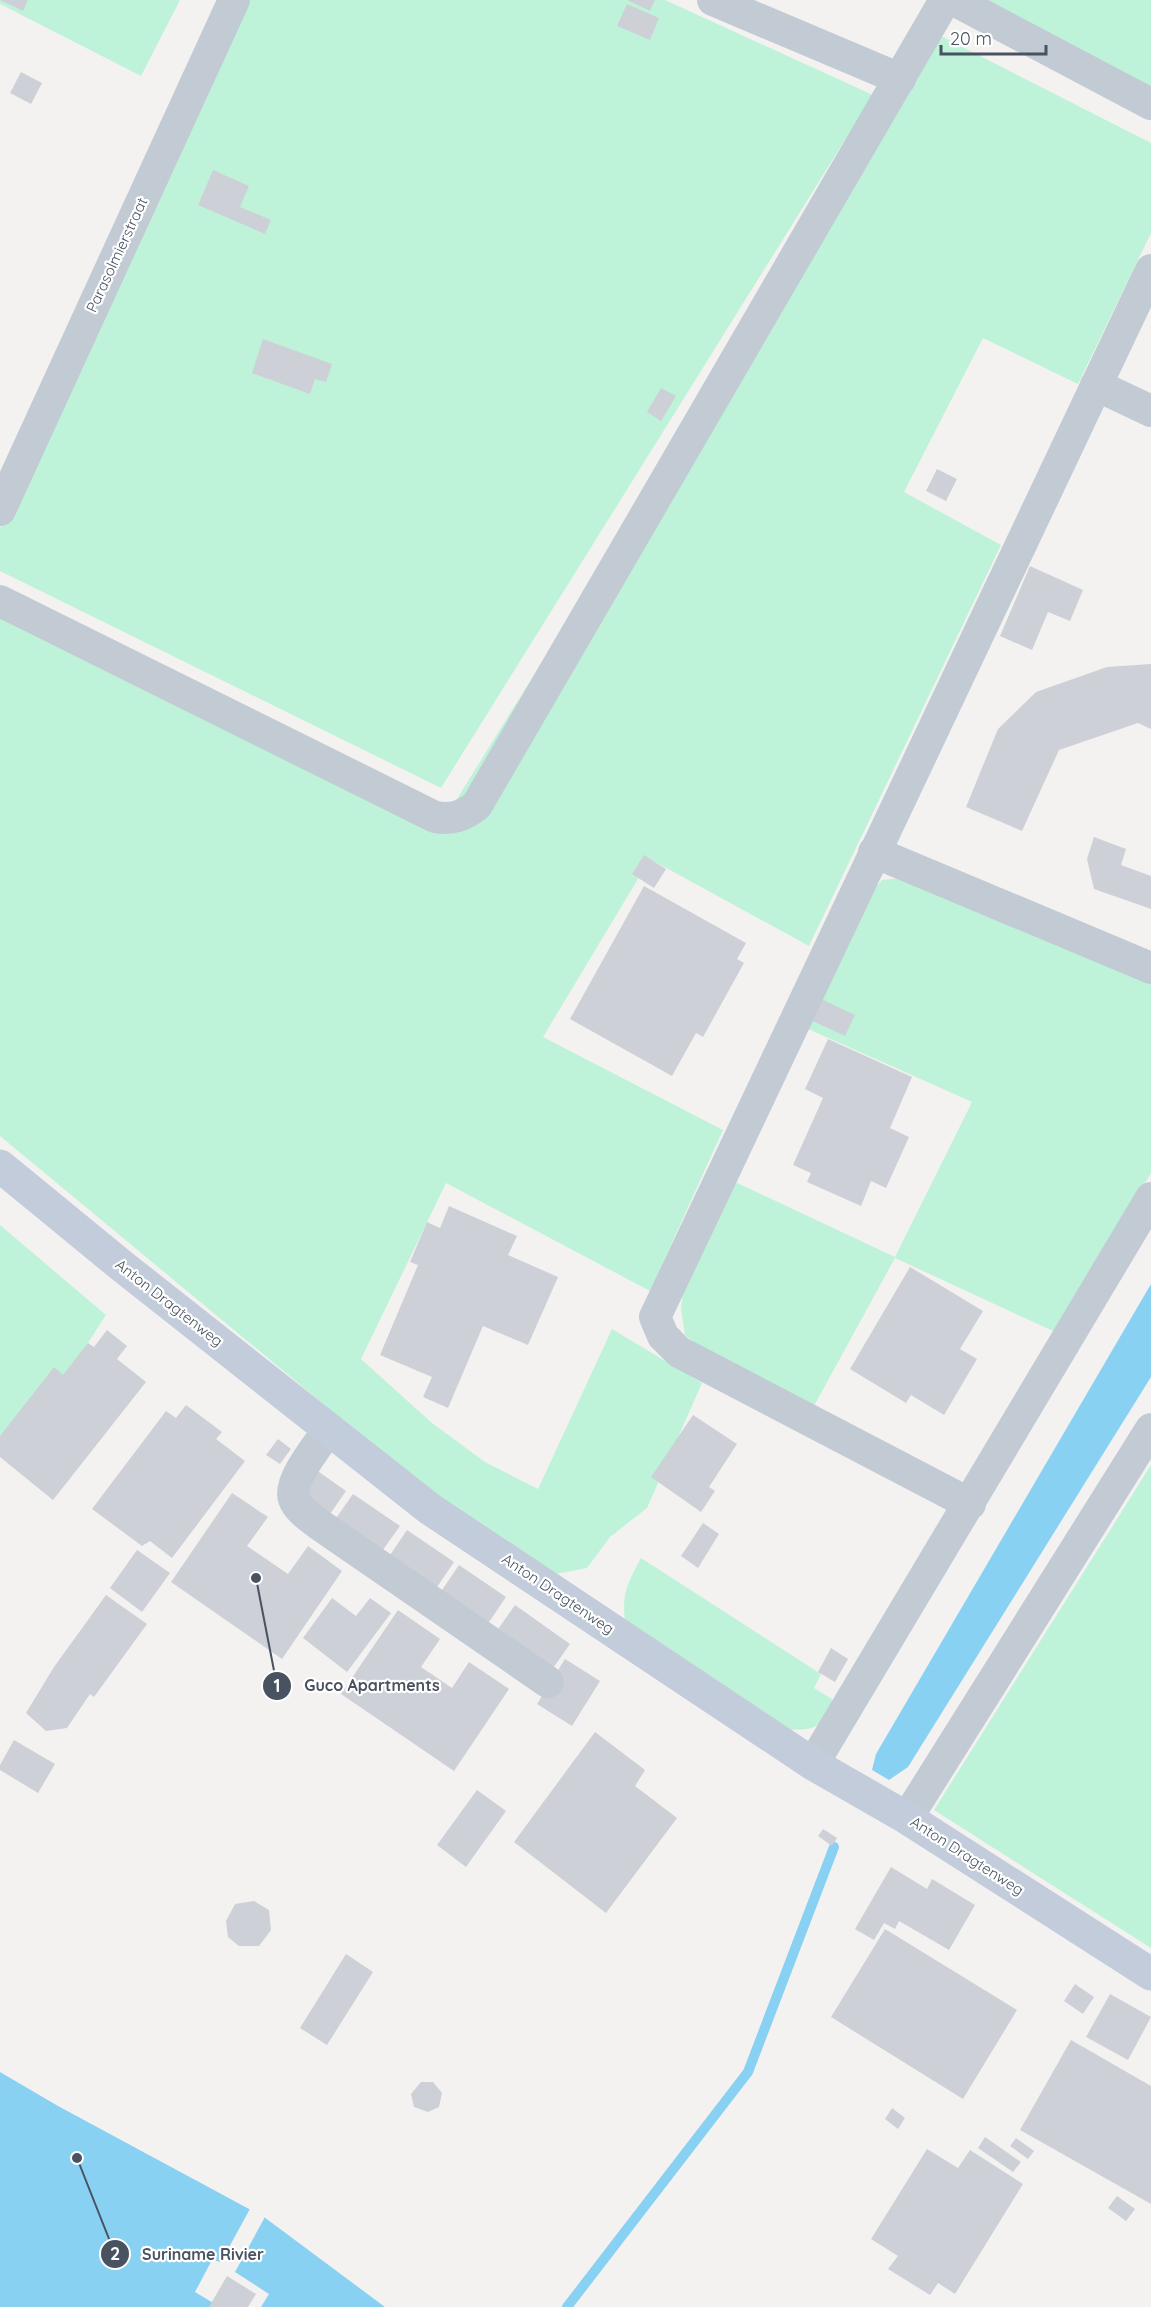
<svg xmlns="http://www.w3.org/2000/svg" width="1151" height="2307" viewBox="0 0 1151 2307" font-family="Quicksand,sans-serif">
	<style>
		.green { fill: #bff3d9 }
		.water { fill: #89d1f2 }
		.pier { fill: #f4f2f1 }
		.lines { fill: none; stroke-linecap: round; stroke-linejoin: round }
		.stream { stroke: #89d1f2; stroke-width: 10 }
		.building { fill: #cdd0d7 }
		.minor { stroke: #c2cad4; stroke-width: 32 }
		.secondary { stroke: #c3ccdb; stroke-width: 33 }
		.labels { text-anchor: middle; stroke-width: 4.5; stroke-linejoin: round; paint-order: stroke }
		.street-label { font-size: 15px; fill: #485261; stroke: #fff }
		.leader { fill: none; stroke: #485261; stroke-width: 2 }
		.callout-dot { fill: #485261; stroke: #fff; stroke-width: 2 }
		.mark-label { font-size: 18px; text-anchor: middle; font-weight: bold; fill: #fff }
		.callout-label { font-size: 16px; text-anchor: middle; font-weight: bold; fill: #485261; stroke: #fff; stroke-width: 4.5; stroke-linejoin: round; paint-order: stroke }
	</style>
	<rect width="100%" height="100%" fill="#f4f2f1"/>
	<g class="green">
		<polygon points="0,0 180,0 141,76 0,4"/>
		<polygon points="245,0 665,0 873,95 441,788 0,571 0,528"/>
		<polygon points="983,0 1151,0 1151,89"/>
		<polygon points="933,32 1151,143 1151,233 1078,384 983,338 904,492 1001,545 809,946 650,859 543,1037 723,1130 650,1291 446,1183 361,1359 432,1423 485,1462 538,1489 612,1329 702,1383 647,1508 610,1537 587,1568 556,1574 456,1514 0,1136 0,587 450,810"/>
		<polygon points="909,877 1151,983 1151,1173 1055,1332 895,1258 814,1406 703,1349 685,1335 681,1309 684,1281 733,1181 895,1257 972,1102 806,1028 866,899 882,880"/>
		<polygon points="0,1225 106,1315 64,1380 0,1440"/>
		<polygon points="1151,1465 1151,1948 934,1810"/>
		<path d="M641,1558l180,116 -7,14 21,13c-17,31 -19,28 -53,29l-157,-110c-4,-26 4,-40 16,-62z"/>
	</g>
	<g class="water">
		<polygon points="1151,1284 1151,1377 908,1767 889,1780 872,1770 876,1754"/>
		<polygon points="0,2072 58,2106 264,2217 385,2307 0,2307"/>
	</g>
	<polygon class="pier" points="251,2207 266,2215 235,2272 269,2294 261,2307 220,2307 195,2292 212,2260 221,2262"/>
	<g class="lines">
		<polyline class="stream" points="567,2307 748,2072 834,1847"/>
	</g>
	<g class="building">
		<polygon points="0,0 28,0 23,11"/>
		<polygon points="627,0 655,0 650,11"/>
		<polygon points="627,4 659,18 650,40 617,26"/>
		<polygon points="21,72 42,83 31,104 10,93"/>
		<polygon points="213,170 249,186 240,207 271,220 265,234 198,205"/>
		<polygon points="263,339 332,364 326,382 315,379 310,394 252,373"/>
		<polygon points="661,388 676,396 661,421 647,412"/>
		<polygon points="937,469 957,479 946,501 926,491"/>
		<polygon points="1030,566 1083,590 1070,621 1048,612 1032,650 1000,636"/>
		<polygon points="1151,664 1151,729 1138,723 1059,750 1022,831 966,807 998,729 1036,692 1107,667"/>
		<polygon points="1094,837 1126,849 1121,865 1151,876 1151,909 1094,889 1087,859"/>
		<polygon points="644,855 666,869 654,888 632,874"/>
		<polygon points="644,886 746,943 737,959 744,963 703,1037 696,1033 672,1076 570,1019"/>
		<polygon points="817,997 855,1015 845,1036 808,1019"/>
		<polygon points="828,1039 912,1077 890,1128 909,1137 886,1188 871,1181 861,1206 807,1182 811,1173 793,1165 823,1098 805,1089"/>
		<polygon points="449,1206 517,1236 508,1255 558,1277 528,1345 483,1326 448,1408 423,1397 432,1377 380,1355 418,1265 410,1262 427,1222 440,1228"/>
		<polygon points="910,1267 983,1311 960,1349 977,1359 944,1415 911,1395 906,1403 850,1369"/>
		<polygon points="107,1330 127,1346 117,1359 146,1382 53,1500 0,1457 0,1436 54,1367 63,1375 88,1343 94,1347"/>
		<polygon points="186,1405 222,1432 216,1439 245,1461 172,1558 150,1541 142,1546 92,1509 166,1411 176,1418"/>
		<polygon points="693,1415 737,1444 709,1487 715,1491 701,1512 651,1477"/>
		<polygon points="278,1439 291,1449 280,1464 266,1455"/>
		<polygon points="312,1467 346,1491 328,1517 294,1493"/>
		<polygon points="232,1493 268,1517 247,1546 288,1574 308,1546 342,1571 282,1659 171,1582"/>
		<polygon points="353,1494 400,1526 380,1554 334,1521"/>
		<polygon points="703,1523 719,1534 698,1568 681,1556"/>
		<polygon points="407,1530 454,1562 435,1590 388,1558"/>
		<polygon points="137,1550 170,1573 142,1612 110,1588"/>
		<polygon points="459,1565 506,1597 487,1625 440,1593"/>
		<polygon points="106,1595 147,1624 94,1697 90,1694 67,1728 46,1731 26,1713 54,1667"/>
		<polygon points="332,1598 356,1616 370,1598 391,1613 347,1672 303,1638"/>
		<polygon points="515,1605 570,1644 551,1671 496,1632"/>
		<polygon points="398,1610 440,1639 421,1667 452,1688 469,1662 509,1689 454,1771 341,1694"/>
		<polygon points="831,1648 848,1659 835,1682 818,1672"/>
		<polygon points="565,1659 600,1681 572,1726 537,1704"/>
		<polygon points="595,1732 645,1770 635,1786 677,1818 606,1913 514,1842"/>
		<polygon points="14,1740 55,1764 38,1793 0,1770 0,1765"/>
		<polygon points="477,1790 506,1811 466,1867 437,1845"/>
		<polygon points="823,1829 837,1838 832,1846 818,1836"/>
		<polygon points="891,1867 927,1889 932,1879 975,1905 949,1950 899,1921 895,1929 884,1923 874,1940 855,1929"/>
		<polygon points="254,1901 269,1910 271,1930 259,1946 239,1946 228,1937 226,1921 235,1904"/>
		<polygon points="885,1929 1017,2010 963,2099 831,2017"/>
		<polygon points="346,1954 373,1972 327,2045 300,2028"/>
		<polygon points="1075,1984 1094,1997 1083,2014 1064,2001"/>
		<polygon points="1110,1994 1151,2017 1128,2060 1086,2037"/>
		<polygon points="1071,2040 1151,2086 1151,2204 1020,2130"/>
		<polygon points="421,2082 433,2082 442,2093 439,2107 428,2112 414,2107 411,2094"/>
		<polygon points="892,2108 905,2118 898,2129 885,2119"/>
		<polygon points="985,2137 1021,2162 1013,2172 978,2148"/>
		<polygon points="1016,2138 1034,2151 1028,2159 1010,2146"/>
		<polygon points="927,2149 958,2168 970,2150 1023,2184 955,2294 938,2283 930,2295 888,2269 898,2256 871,2239"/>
		<polygon points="1117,2196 1135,2209 1126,2221 1108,2208"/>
		<polygon points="227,2276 256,2294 248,2307 209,2307"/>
	</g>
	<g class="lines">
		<g class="minor">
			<polyline points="713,0 900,79"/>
			<polyline points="954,0 1151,104"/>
			<polyline points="1096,385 1151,411"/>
			<polyline points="0,510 234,0"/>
			<path d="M0,601l435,216c17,3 29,-1 42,-12l468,-805"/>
			<polyline points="874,852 1151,968"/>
			<path d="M329,1429c-10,15 -42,53 -35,70 4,11 17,19 26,26l228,157"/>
			<polyline points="970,1504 679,1352 663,1336 655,1317 1151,270"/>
			<polyline points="813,1764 1151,1198"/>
			<polyline points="907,1818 1151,1429"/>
		</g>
		<polyline class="secondary" points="0,1166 122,1266 430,1509 813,1764 907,1818 1151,1974"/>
	</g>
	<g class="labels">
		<g class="street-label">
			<text transform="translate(117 255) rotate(-65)" y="5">Parasolmierstraat</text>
			<text transform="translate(169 1303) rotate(38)" y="5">Anton Dragtenweg</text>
			<text transform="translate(558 1594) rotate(34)" y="5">Anton Dragtenweg</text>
			<text transform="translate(967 1856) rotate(33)" y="5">Anton Dragtenweg</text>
		</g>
	</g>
	<path class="leader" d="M256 1578L277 1686M77 2158L115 2254"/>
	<g class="callout-dot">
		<circle cx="256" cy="1578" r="6"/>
		<circle cx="77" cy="2158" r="6"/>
		<circle cx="277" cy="1686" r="15"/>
		<circle cx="115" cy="2254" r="15"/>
	</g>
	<g class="mark-label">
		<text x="277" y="1692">1</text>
		<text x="115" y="2260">2</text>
	</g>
	<g class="callout-label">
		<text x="372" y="1691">Guco Apartments</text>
		<text x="203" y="2260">Suriname Rivier</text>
	</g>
	<path d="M941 45v9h105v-9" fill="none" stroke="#485261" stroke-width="3"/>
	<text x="950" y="45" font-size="18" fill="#485261" stroke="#ffffff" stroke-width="4.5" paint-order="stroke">20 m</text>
</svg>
